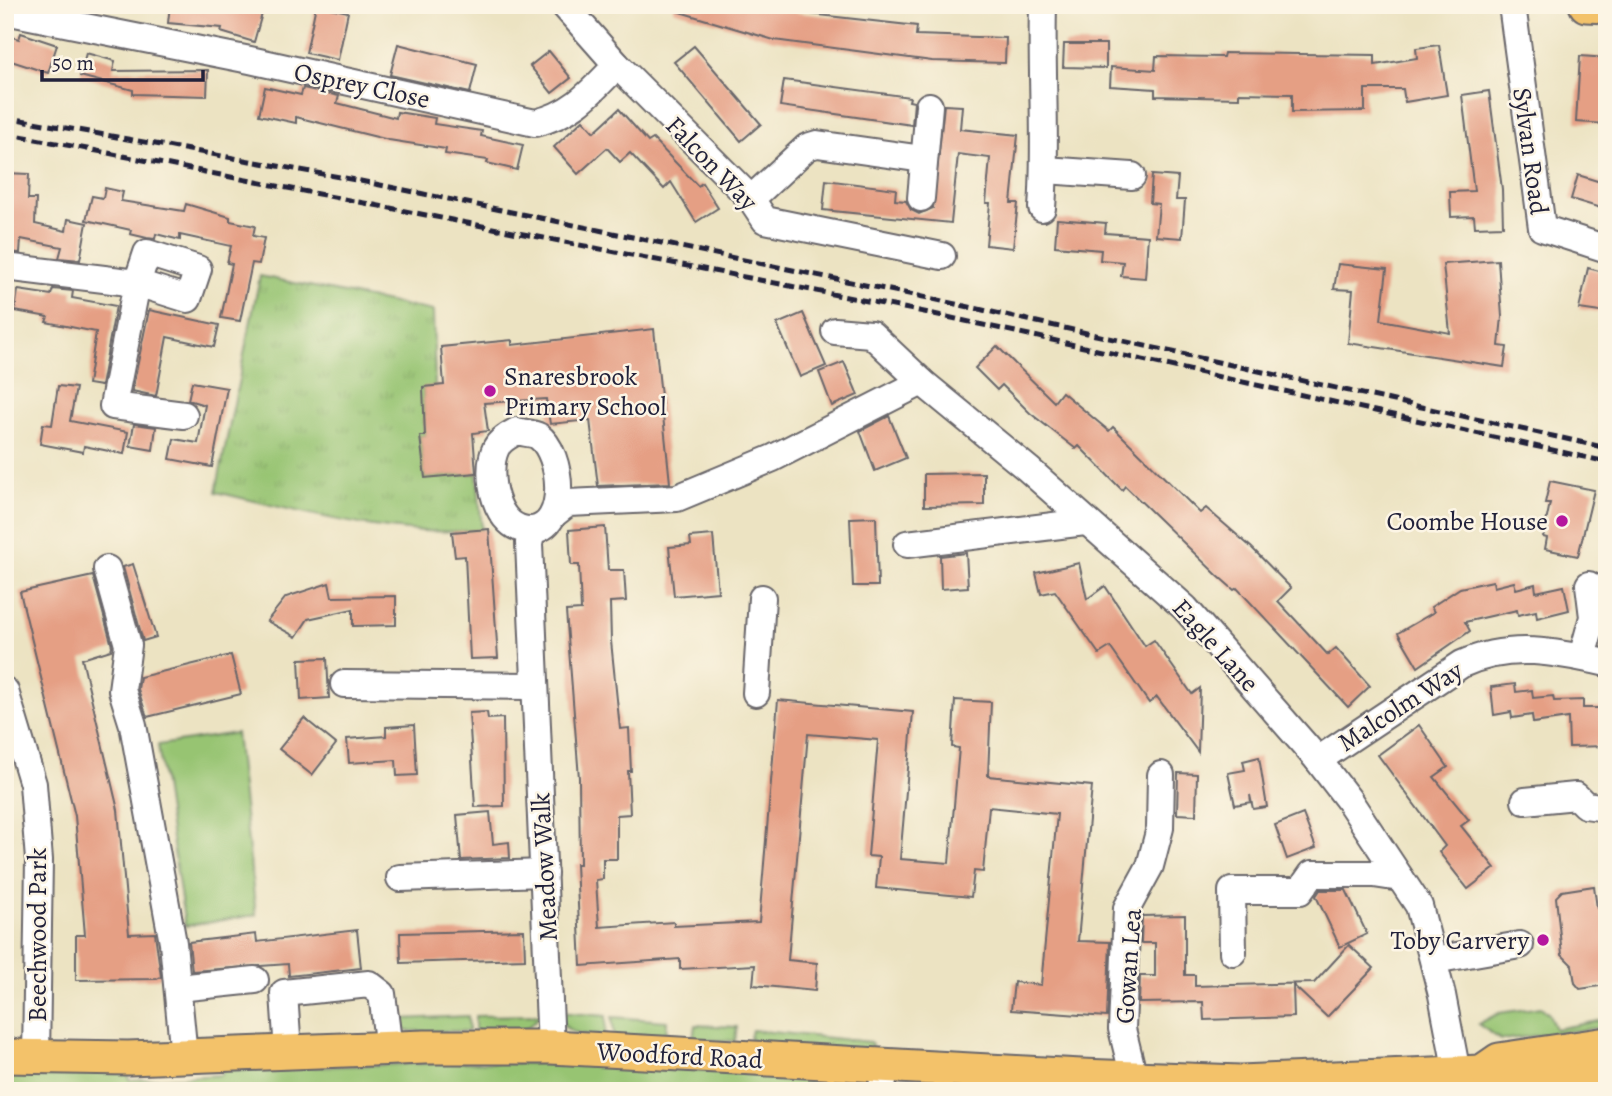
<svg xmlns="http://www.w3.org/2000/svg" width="1612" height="1096" viewBox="0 0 1612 1096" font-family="Alegreya,serif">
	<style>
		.green { fill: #97c472; stroke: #5c7356; stroke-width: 2 }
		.park { fill: url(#park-tufts); stroke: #5c7356; stroke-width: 2 }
		.building { fill: #e59f84 }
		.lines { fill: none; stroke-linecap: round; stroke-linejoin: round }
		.minor-casing { stroke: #69666a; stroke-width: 30 }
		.major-casing { stroke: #69666a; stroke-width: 37 }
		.minor { stroke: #fff; stroke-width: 26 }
		.major { stroke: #f3c26a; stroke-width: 33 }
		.rail { stroke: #22223b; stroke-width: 5; stroke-dasharray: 10 5; stroke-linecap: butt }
		.poi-dot { fill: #b5179e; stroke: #fcf5e5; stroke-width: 2.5 }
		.labels { text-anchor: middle; stroke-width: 5; stroke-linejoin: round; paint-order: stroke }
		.street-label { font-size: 26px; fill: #22223b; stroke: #fcf5e5 }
		.poi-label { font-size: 26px; fill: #22223b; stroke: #fcf5e5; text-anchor: end }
	</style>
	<defs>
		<pattern id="park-tufts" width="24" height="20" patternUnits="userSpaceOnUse" patternTransform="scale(1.75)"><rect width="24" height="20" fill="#97c472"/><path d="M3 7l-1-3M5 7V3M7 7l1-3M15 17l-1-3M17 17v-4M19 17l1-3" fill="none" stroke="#82a864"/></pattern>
	</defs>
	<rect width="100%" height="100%" fill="#fcf5e5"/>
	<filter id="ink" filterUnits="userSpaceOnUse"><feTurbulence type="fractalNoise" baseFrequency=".0143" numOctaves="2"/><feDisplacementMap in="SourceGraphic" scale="14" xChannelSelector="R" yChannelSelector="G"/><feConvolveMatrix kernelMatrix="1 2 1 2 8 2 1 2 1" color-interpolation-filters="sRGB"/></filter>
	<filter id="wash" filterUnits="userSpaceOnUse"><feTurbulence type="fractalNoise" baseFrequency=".00686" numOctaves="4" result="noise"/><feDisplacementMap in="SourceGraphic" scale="28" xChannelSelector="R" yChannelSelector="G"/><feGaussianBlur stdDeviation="1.57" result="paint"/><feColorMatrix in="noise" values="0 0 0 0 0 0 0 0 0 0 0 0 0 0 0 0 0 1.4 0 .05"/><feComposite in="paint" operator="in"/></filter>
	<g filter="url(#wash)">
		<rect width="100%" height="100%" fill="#ece3c2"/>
		<g class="green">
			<polygon points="236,733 256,915 185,926 158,745"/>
			<polygon points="1541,1007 1549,1014 1555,1029 1604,1020 1605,1027 1501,1040 1478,1024 1499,1013"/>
			<path d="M558,1012l48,4 -1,20c-22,-2 -41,1 -47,-24z"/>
			<polygon points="541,1015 525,1030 475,1031 475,1016"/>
			<polygon points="468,1016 469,1031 405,1031 402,1019"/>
			<polygon points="612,1017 667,1021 666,1036 614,1036"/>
			<polygon points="695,1025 737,1027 735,1041 693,1039"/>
			<polygon points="752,1030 870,1042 872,1045 871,1049 754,1045 750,1038"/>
			<polygon points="470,1062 613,1065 868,1080 868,1091 5,1091 5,1070 128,1072 129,1080 222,1075 222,1070"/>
			<polygon points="904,1081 1009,1088 1009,1091 895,1091 895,1086"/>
		</g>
		<path class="park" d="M260,276l173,35 2,75 -12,2 2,48h-5l5,42 52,-5 5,57c-94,8 -175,-17 -266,-38z"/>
		<g id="blocks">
			<g class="building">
				<polygon points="170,5 247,5 263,10 254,42 221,32 222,28 168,23"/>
				<polygon points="316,5 348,12 338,60 306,53"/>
				<polygon points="674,5 776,5 774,10 917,26 916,35 1006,38 1005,63 932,61 774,40 673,10"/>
				<polygon points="21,33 57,45 48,73 5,59 5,35 19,39"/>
				<polygon points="398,44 477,64 470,93 390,75"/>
				<polygon points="1064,44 1106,44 1106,68 1063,67"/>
				<polygon points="1439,45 1447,95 1405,102 1403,89 1365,89 1365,111 1292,112 1292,94 1239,93 1239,98 1155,96 1155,89 1110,86 1111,67 1155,70 1156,56 1223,57 1224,53 1375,55 1375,65 1417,58 1416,48"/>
				<polygon points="694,46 761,124 741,141 674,62"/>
				<polygon points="549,51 571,78 552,93 530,66"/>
				<polygon points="86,53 115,61 113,71 208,70 207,96 133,94 133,90 80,76"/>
				<polygon points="1580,56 1607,58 1607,124 1576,122"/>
				<polygon points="784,80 910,97 909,101 914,102 912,125 780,106"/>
				<polygon points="265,87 301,95 303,88 339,96 337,103 396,118 397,112 435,118 434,124 482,131 481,136 523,145 517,170 487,163 488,160 445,154 446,149 389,140 296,117 296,123 259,115"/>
				<polygon points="1489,91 1502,189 1503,226 1475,227 1474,216 1451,217 1450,192 1474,191 1462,95"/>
				<polygon points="944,105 962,106 960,129 1018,135 1011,203 1018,203 1013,248 986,245 990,203 986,203 990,158 958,154 951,223 823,210 826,180 896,189 895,200 906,201 911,210 919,214 933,208"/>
				<polygon points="619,109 648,142 653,139 698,186 702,183 718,208 696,222 671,182 664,189 630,153 620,162 607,148 578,174 554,147 583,120 594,132"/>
				<polygon points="5,173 29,174 28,199 36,199 35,224 66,231 68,219 87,223 80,260 59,258 62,247 21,239 20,253 5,252"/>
				<polygon points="1152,175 1178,177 1176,200 1185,200 1182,238 1156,236 1159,204 1150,203"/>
				<polygon points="1578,175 1607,184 1607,210 1571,199"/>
				<polygon points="105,188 123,192 121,201 184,211 186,204 230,217 230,221 255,226 253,236 264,238 259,264 252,263 240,321 221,318 232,264 227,263 231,246 180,235 180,240 156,234 155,239 147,238 130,234 131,230 86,220 92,196 103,198"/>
				<polygon points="1057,219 1106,223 1105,233 1148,236 1145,278 1121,276 1123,262 1100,260 1101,250 1055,246"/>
				<polygon points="1498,260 1502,317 1499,346 1507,347 1504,367 1348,343 1353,290 1334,289 1338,264 1387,269 1381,320 1450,333 1443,264"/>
				<polygon points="1588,268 1607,273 1607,313 1579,309"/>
				<polygon points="53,289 73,291 72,298 116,306 101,386 88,384 96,332 46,322 48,317 15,311 18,290 51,295"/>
				<polygon points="149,310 219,325 214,347 167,337 156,396 132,391"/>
				<polygon points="803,313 826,366 800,377 777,324"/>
				<polygon points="654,329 670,483 598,486 590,420 550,424 546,399 484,403 488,431 473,433 476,473 425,478 420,436 425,436 423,387 444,385 441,347 512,340 512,345"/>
				<polygon points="997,346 1054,402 1062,392 1109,431 1113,427 1200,513 1206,508 1252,548 1291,588 1278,601 1328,655 1336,648 1370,686 1348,707 1237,588 1234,590 1218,576 1125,486 1122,490 1079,446 1076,449 1030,413 1002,385 997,390 975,368"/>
				<polygon points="844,362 858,395 832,406 819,372"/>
				<polygon points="192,382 227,388 212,467 170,459 174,439 198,443 205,405 188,400"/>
				<polygon points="58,386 76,388 70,421 128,432 124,454 84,446 83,452 40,444 43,424 52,425"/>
				<polygon points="889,416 906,458 875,471 860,431"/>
				<polygon points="134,424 156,427 153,450 130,446"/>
				<polygon points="984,473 984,505 924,506 924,474"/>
				<polygon points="1550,481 1594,490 1578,556 1545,549 1547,538 1543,537 1550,503 1545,503"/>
				<polygon points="876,517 878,586 853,586 850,518"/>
				<polygon points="605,527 608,570 624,570 626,601 610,602 611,641 620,729 629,728 631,771 628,771 630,814 617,815 617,859 603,859 603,879 596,880 599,927 674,922 674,926 759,922 778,700 913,712 900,859 949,863 959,748 952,747 955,700 991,702 988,776 1092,786 1078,941 1110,942 1107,1017 1011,1010 1014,982 1041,985 1057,814 989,807 983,872 974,871 971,897 876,888 879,857 868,856 878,740 808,734 788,960 817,963 815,991 753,985 755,965 680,969 680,959 581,966 576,864 580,864 579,778 566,611 581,610 579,565 571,565 569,530"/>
				<polygon points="489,529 498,658 470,659 465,556 455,557 452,532"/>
				<polygon points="713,535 718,592 674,596 669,547 691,545 690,537"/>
				<polygon points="966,553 968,587 941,589 940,556"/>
				<polygon points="1079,563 1087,599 1105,586 1145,646 1154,640 1192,694 1200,688 1198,752 1157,697 1149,703 1110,647 1099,654 1055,591 1041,594 1036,573"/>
				<polygon points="133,564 156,637 143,641 123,567"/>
				<polygon points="93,576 112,646 111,650 82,659 118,810 129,934 155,933 161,977 157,979 76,980 76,935 85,935 75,816 20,592"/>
				<polygon points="1493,581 1494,587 1514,582 1516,589 1535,584 1536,592 1564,586 1569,610 1537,618 1536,611 1518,615 1517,610 1465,622 1470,631 1418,667 1398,633 1434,612 1431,607 1460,588"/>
				<polygon points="329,583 332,597 396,596 396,625 353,626 353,609 308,619 296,637 267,621 286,597"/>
				<polygon points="231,655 241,694 147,717 138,689 140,677"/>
				<polygon points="327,658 329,698 301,700 299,659"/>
				<polygon points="1515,684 1516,692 1532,690 1533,698 1553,696 1554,701 1583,700 1583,708 1607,708 1607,746 1569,747 1568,718 1533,723 1532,715 1512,718 1511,712 1494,715 1491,687"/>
				<polygon points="487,712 488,719 503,718 504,806 475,807 469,713"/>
				<polygon points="304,718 336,744 312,775 279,749"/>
				<polygon points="414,725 417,775 397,776 396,760 349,763 347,739 386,736 386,727"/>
				<polygon points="1419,725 1448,767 1434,777 1469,820 1461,826 1495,868 1468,889 1439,852 1445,846 1378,755"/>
				<polygon points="1259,757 1267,807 1253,809 1250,795 1251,802 1235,805 1228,773 1245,770 1243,761"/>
				<polygon points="1178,773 1197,774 1196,815 1177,814"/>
				<polygon points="490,812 493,844 509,842 510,858 461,860 457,815"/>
				<polygon points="1303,814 1316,848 1287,859 1275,825"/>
				<polygon points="1594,886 1597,908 1607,906 1607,985 1580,989 1575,983 1572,965 1562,955 1556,897 1562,891"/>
				<polygon points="1320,890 1346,890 1367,934 1340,947 1316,896"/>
				<polygon points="1185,915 1185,975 1195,975 1195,986 1314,983 1349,945 1374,968 1327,1017 1293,985 1294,1017 1204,1020 1203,1002 1139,1003 1140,976 1155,976 1155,943 1141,943 1142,916"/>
				<polygon points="357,930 361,968 289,976 288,964 192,971 189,942 256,934 257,942"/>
				<polygon points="524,930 525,959 401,963 400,933"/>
			</g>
		</g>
	</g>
	<g filter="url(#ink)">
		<use href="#blocks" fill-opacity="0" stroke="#69666a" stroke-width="2"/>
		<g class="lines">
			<defs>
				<g id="minor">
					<polyline points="564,5 617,65 751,199 765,220 942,256"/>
					<polyline points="1512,5 1542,228 1607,249"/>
					<path d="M5,11l245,49 285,63c38,-9 56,-31 82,-58"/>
					<polyline points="1045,170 1132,176"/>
					<polyline points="921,198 929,106"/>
					<polyline points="751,199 807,147 817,144 923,159"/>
					<path d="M1042,208c5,-66 -1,-135 1,-203"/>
					<polygon points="147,253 198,269 188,299 137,283"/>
					<polyline points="5,267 137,283 113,406 184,415"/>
					<polyline points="835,331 871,334 922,382 1028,469 1185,608 1318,760 1348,799 1419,906 1442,995 1457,1073"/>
					<path d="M517,431c6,2 16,2 21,5 25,17 31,92 -7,94 -36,1 -47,-57 -35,-82 4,-8 13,-13 21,-17z"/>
					<polyline points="554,514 568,503 677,498 773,458 922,382"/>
					<polyline points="532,530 529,543 551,1047"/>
					<polyline points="907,544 1085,522"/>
					<polyline points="107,569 128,645 122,690 133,725 173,943 184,1056"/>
					<polyline points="1582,657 1593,617 1589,585"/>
					<polyline points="344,684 535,686"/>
					<polyline points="5,691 33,784 39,860 36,1057"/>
					<polyline points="756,693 762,598"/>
					<path d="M1318,760l144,-96c48,-22 95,-12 145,-1"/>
					<polyline points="1525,801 1576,796 1585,805 1607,808"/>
					<polyline points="400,878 544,873"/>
					<polyline points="1233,952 1232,891 1300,891 1312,874 1374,874 1400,878"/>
					<polyline points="1434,960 1520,945"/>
					<polyline points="178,988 255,980"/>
					<polyline points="288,1052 284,993 369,984 382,994 389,1049"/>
					<polyline points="1134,1078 1122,1029 1127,908 1150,866 1160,828 1161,775"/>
					<polyline points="882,1091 884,1066"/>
				</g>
				<g id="major">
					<polyline points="1586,5 1607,6"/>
					<path d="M5,1056l123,2 297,-11h126l530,29 159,6 241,-10c44,15 81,3 126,-4"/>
					<polyline points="1486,1069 1499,1060 1607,1044"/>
				</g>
			</defs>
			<use href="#minor" class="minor-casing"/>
			<use href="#major" class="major-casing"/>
			<use href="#minor" class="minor"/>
			<use href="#major" class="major"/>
			<g class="rail">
				<polyline points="5,117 356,180 933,299 1607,448"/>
				<polyline points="5,133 929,313 1607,462"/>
			</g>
		</g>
	</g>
	<g class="poi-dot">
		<circle cx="490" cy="391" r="7"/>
		<circle cx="1562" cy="521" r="7"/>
		<circle cx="1543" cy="940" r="7"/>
	</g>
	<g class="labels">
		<g class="street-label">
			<text transform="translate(362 85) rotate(12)" y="9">Osprey Close</text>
			<text transform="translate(1531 151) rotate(82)" y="9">Sylvan Road</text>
			<text transform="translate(712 163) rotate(46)" y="9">Falcon Way</text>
			<text transform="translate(1216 645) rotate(48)" y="9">Eagle Lane</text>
			<text transform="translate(1400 706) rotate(-33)" y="9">Malcolm Way</text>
			<text transform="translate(544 867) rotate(-93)" y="9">Meadow Walk</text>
			<text transform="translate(37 935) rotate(-90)" y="9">Beechwood Park</text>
			<text transform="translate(1128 966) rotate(-86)" y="9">Gowan Lea</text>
			<text transform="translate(680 1055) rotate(3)" y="9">Woodford Road</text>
		</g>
		<g class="poi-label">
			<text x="504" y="385" text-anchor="start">Snaresbrook<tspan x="504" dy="30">Primary School</tspan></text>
			<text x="1548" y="530">Coombe House</text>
			<text x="1529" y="949">Toby Carvery</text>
		</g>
	</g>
	<rect width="1612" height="1096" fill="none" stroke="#fcf5e5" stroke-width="28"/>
	<path d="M42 70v10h161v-10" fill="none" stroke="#22223b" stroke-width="3.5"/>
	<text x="52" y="70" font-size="21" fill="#22223b" stroke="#fcf5e5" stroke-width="5" paint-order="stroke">50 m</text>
</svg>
